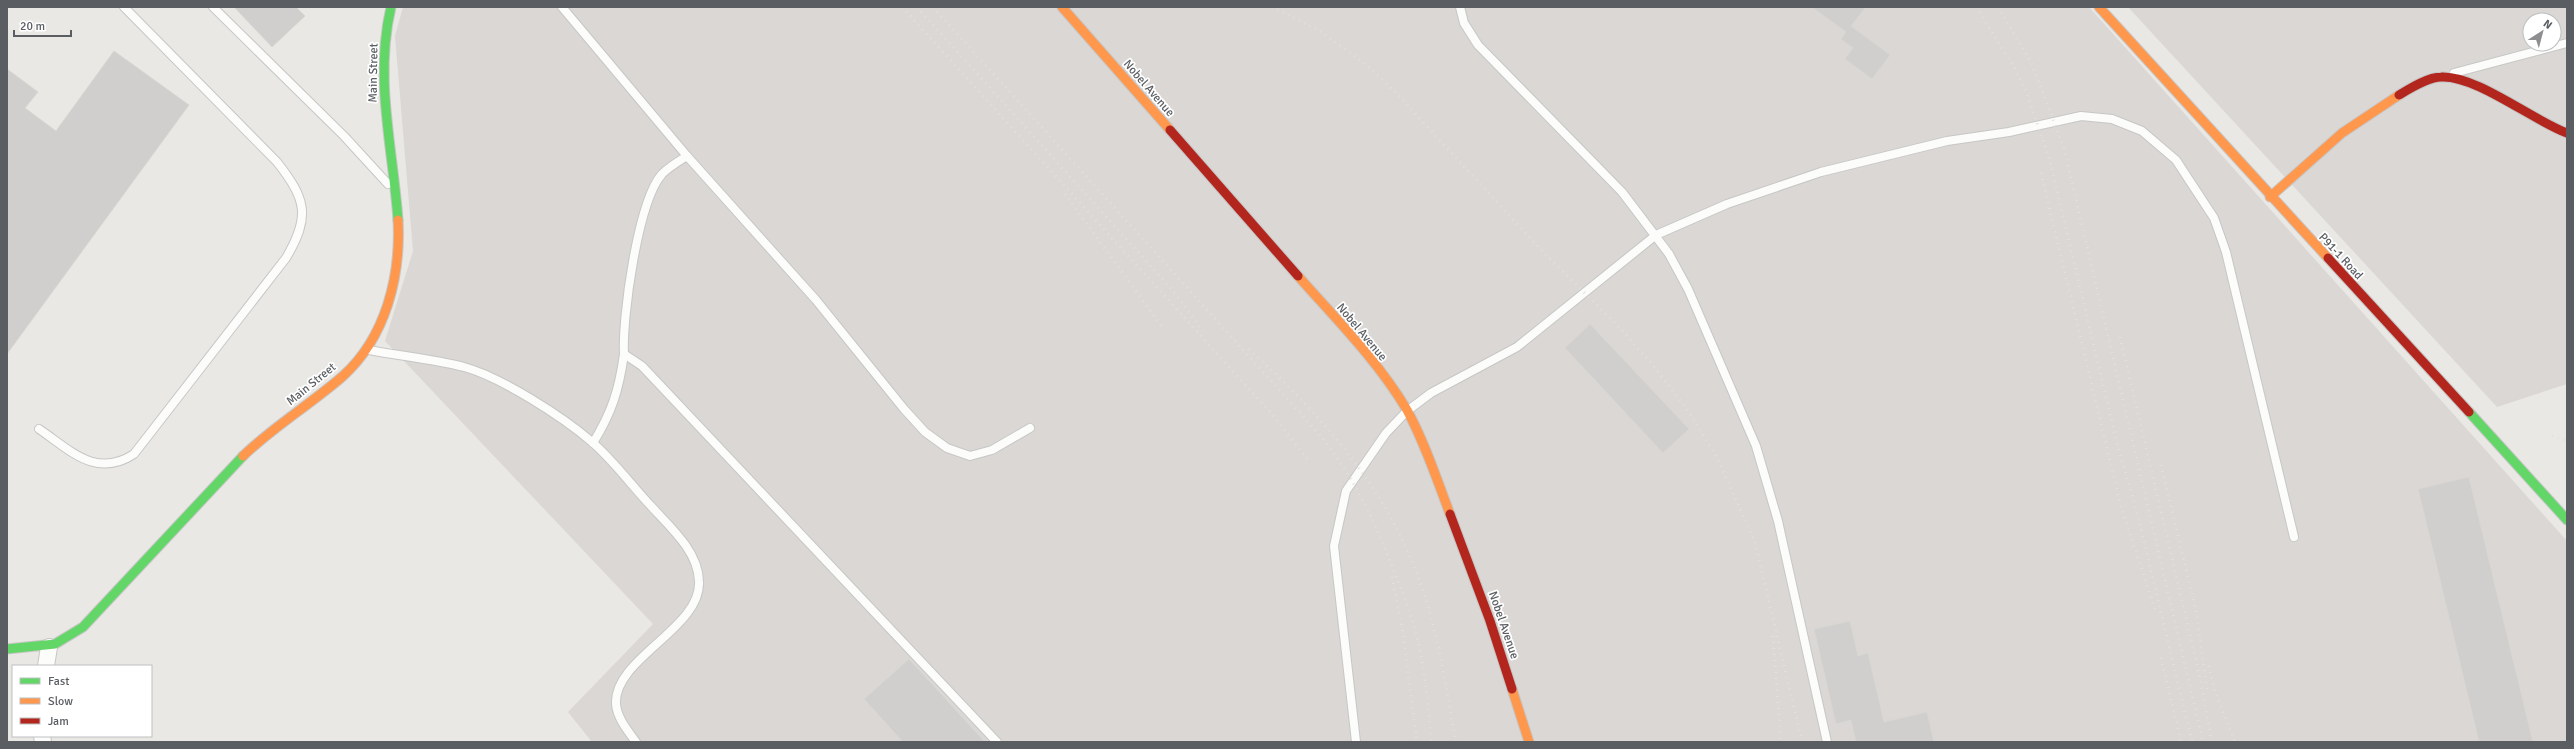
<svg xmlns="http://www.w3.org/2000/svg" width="2574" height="749" viewBox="0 0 2574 749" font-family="Signika,sans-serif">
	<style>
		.industrial { fill: #dad7d4; fill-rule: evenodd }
		.building { fill: #d1cfcd; stroke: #d9d7d4 }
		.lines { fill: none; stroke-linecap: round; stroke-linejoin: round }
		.lane-casing { stroke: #c6c7c6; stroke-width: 10 }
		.street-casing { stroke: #c6c7c6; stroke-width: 18 }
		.fast-casing { stroke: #c6c6c6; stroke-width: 11 }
		.slow-casing { stroke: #c6c6c6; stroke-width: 11 }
		.jam-casing { stroke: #c6c6c6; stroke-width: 11 }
		.lane { stroke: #fcfcfb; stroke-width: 8 }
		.street { stroke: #fcfcfb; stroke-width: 16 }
		.fast { stroke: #63d668; stroke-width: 9 }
		.slow { stroke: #ff974d; stroke-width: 9 }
		.jam { stroke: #b3261e; stroke-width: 9 }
		.rail { stroke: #e1e1e1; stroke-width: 3; stroke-dasharray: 1 5; stroke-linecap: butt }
		.labels { text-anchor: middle; stroke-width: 3.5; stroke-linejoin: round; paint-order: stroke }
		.street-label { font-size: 12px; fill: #5a5e62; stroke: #fff }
	</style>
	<rect width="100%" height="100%" fill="#eae8e4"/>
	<g class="industrial">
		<polygon points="403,7 2089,7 2567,541 2567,742 592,742 568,712 653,624 385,341 413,251 395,36"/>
		<path d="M2128,7h439v377l-70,23zM2530,20h24v24h-24z"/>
	</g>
	<g class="building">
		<polygon points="234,7 296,7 305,16 272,47"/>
		<polygon points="1812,7 1866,7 1851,26 1890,55 1872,79 1845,59 1853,48 1841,39 1846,32"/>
		<polygon points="114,51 189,105 7,354 7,69 38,92 25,108 56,131"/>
		<polygon points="1590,324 1689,429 1663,453 1565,348"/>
		<polygon points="2469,477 2533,742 2479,742 2418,489"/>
		<polygon points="1850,621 1858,656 1868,653 1884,722 1927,712 1934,742 1856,742 1851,720 1836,724 1814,629"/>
		<polygon points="909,659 985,742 903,742 864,699"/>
	</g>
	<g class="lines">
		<defs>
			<g id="lane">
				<polyline points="213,7 344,136 388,184"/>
				<path d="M562,7l125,149c-8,5 -18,11 -25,18 -24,27 -40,143 -38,180l18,12 355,376"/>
				<polyline points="1460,7 1464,23 1478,45 1622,192 1669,254 1688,289 1756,446 1778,521 1827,742"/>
				<polyline points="2454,73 2567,43"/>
				<polyline points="687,156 816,300 904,409 925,432 947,448 970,456 992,450 1030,428"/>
				<path d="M369,350c31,6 64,9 95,17 37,10 99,50 128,75 22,19 40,44 59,64 19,21 47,45 48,75 3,47 -86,78 -83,123 1,14 12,27 20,38"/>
				<path d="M39,429c31,21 57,50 95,25l152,-196c25,-42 20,-59 -9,-96l-153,-155"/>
				<path d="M593,443c19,-31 26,-53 31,-89"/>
				<polyline points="1356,742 1334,546 1346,491 1386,433 1407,411 1431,393 1517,347 1656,235 1727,204 1821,172 1947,141 2009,132 2081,116 2112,119 2142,131 2176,160 2214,218 2226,252 2294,537"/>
			</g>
			<g id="street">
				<polyline points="46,666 49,647"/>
				<polyline points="42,736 43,742"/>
			</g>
			<g id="fast">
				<path d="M391,7c-17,72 2,141 7,213"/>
				<polyline points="2469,412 2567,520"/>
				<polyline points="7,649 55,644 83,627 243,456"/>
			</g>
			<g id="slow">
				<polyline points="1062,7 1170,130"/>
				<polyline points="2099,7 2328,258"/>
				<polyline points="2270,197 2342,133 2399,95"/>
				<path d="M1298,276c38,43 80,85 109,134 18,33 30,70 43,104"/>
				<path d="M243,456c31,-30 68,-52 100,-80 43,-39 58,-100 55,-156"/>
				<polyline points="1512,689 1529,742"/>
			</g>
			<g id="jam">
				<path d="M2399,95c10,-6 29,-18 42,-18 35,-2 91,43 126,56"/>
				<polyline points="1170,130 1298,276"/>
				<polyline points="2328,258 2469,412"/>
				<polyline points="1450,514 1490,621 1512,689"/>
			</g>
		</defs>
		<use href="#lane" class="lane-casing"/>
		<use href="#street" class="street-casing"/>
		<use href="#fast" class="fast-casing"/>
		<use href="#slow" class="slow-casing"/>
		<use href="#jam" class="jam-casing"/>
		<use href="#lane" class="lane"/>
		<use href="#street" class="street"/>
		<use href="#fast" class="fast"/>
		<use href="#slow" class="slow"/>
		<use href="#jam" class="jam"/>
		<g class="rail">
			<polyline points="902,7 1271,413 1308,460"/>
			<polyline points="917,7 1138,252 1174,292 1203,331"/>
			<path d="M933,7l388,429c34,43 52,82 72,132 10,26 21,51 26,78 7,32 10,63 12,96"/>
			<polyline points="1169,7 1172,10"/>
			<polyline points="1272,7 1320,31 1368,66 1399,96 1545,254 1617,325 1653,365 1691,415 1716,456 1755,542 1802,742"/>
			<polyline points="1976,7 2014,67 2026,92 2049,157 2117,443 2138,516 2192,742"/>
			<polyline points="1998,7 2032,64 2064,148 2203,742"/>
			<polyline points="2041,173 2121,507 2156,613"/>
			<polyline points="1065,194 1163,328"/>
			<polyline points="2120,337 2198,669 2212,742"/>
			<path d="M1249,349c84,77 152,156 182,268 11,41 17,83 25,125"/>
			<polyline points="2552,436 2567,441"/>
			<polyline points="2161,465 2197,615 2207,690"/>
			<polyline points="1392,577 1403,632 1417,742"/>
			<polyline points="1773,636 1781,742"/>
			<polyline points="2161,658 2181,742"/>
			<polyline points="2209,666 2215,692 2235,742"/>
		</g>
	</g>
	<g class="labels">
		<g class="street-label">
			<text transform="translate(373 73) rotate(-89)" y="4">Main Street</text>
			<text transform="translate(1149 88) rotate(49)" y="4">Nobel Avenue</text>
			<text transform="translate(2341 256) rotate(47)" y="4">P91-1 Road</text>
			<text transform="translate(1362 332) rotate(50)" y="4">Nobel Avenue</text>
			<text transform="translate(311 384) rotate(-39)" y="4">Main Street</text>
			<text transform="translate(1504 625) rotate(71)" y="4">Nobel Avenue</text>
		</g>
	</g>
	<rect width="2574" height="749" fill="none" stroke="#5a5e62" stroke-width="16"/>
	<rect x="12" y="665" width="140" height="72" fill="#ffffff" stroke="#bdbfc0"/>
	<rect x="20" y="678" width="20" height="6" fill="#63d668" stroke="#bdbfc0"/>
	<text x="48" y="685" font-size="12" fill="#5a5e62">Fast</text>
	<rect x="20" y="698" width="20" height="6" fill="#ff974d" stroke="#bdbfc0"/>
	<text x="48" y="705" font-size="12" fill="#5a5e62">Slow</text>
	<rect x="20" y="718" width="20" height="6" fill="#b3261e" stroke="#bdbfc0"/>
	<text x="48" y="725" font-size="12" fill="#5a5e62">Jam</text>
	<g transform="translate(2542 32) rotate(36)"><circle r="19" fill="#ffffff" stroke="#bdbfc0"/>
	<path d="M0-3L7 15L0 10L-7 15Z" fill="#8c8e90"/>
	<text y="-6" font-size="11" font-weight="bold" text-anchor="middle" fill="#5a5e62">N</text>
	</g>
	<path d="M14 30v6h57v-6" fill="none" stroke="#5a5e62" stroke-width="2"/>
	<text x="20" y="30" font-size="12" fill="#5a5e62" stroke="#ffffff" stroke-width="3" paint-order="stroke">20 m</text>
</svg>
